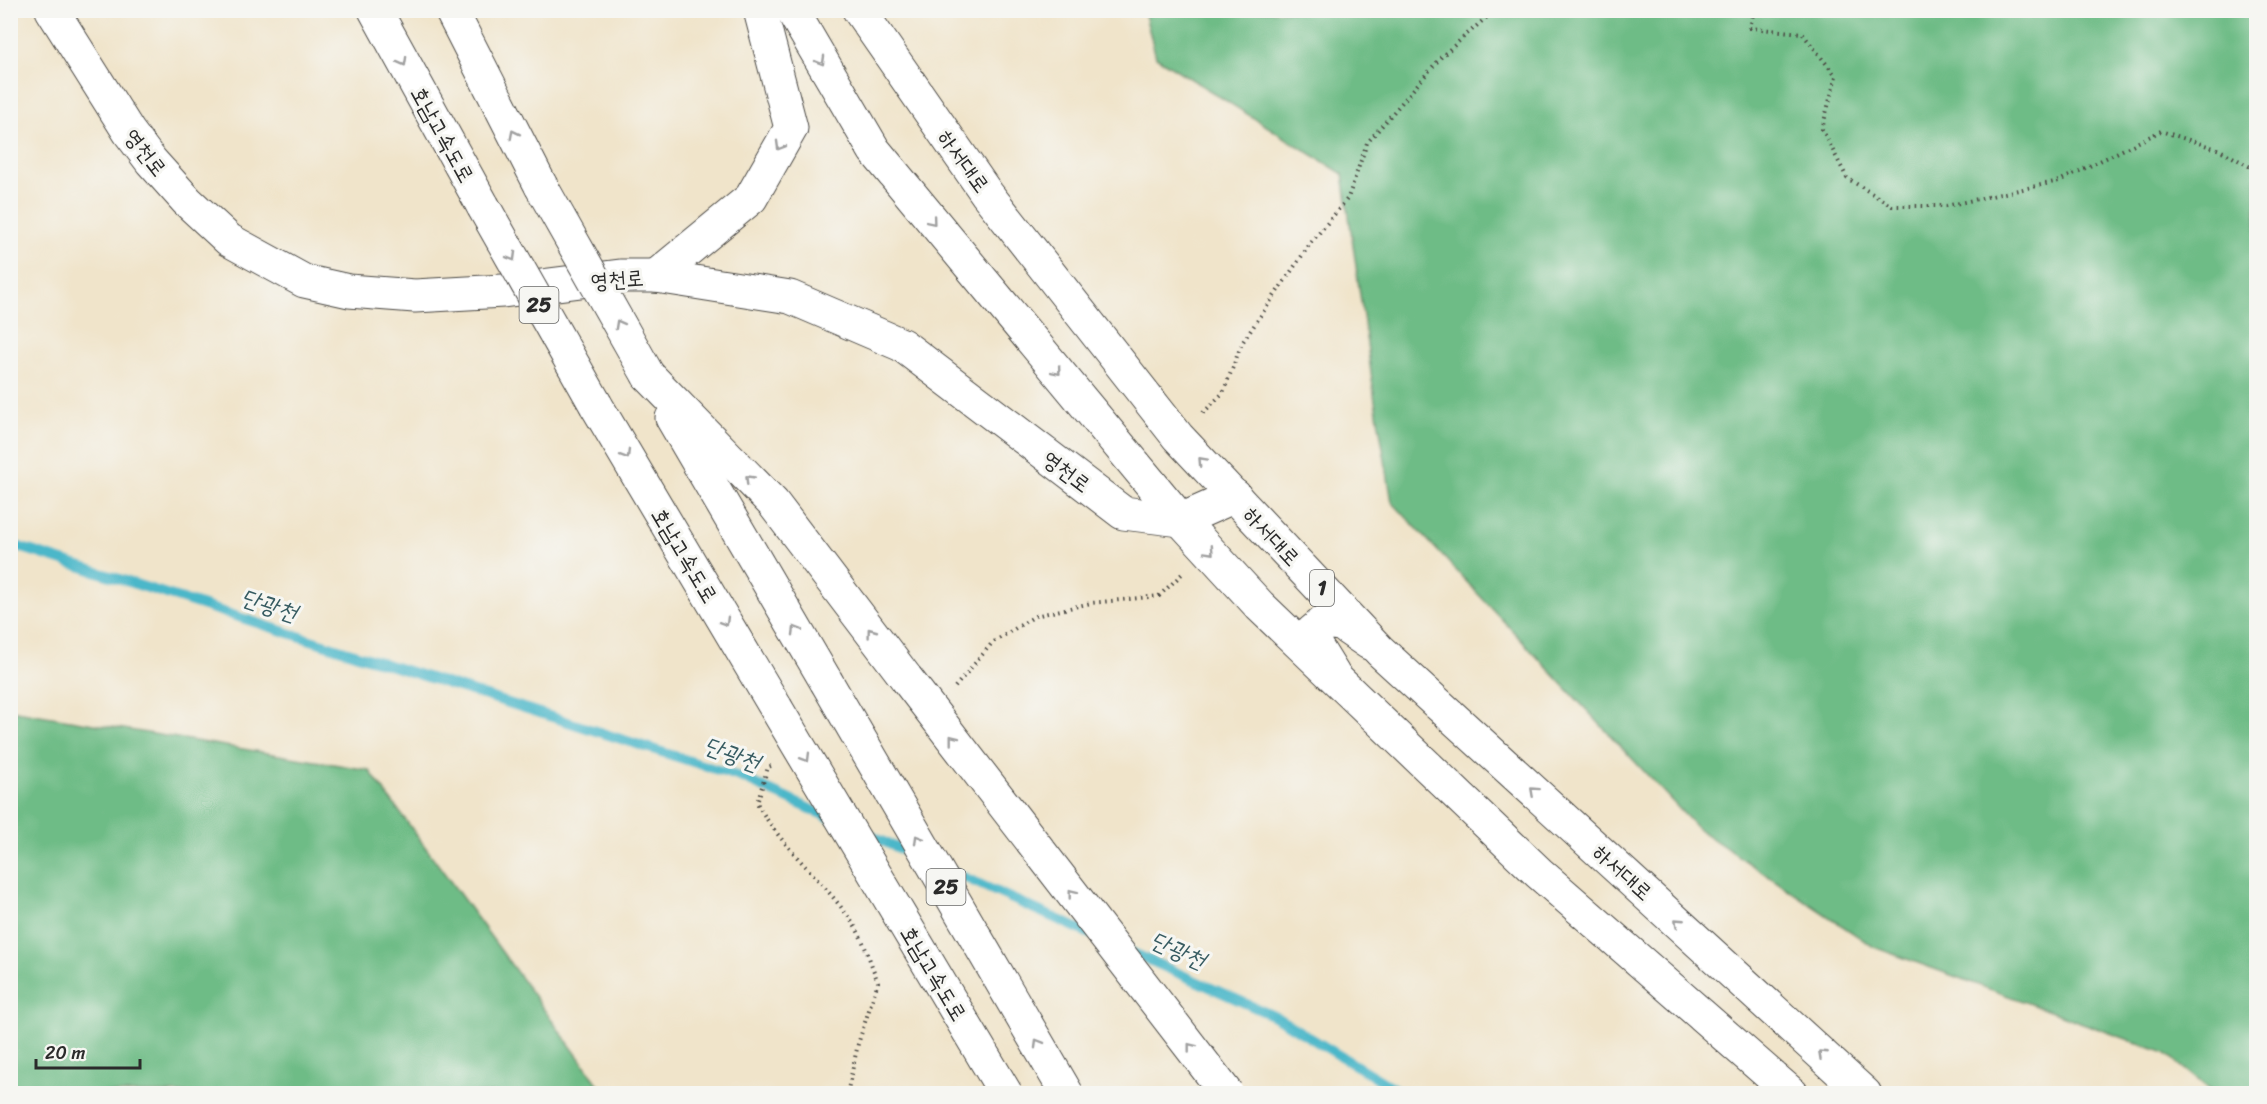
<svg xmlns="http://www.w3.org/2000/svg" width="2267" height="1104" viewBox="0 0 2267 1104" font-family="Sriracha,'Poor Story',sans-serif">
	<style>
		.forest { fill: #6ebc86; stroke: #4c7458; stroke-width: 1.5 }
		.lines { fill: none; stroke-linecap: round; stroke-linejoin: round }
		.stream { stroke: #4cb7c9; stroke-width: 10 }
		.secondary-casing { stroke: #494743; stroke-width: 35 }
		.primary-casing { stroke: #494743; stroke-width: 35 }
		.highway-casing { stroke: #494743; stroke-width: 35 }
		.path { stroke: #494743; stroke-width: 4; stroke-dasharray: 1.5 4.5; stroke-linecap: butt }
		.secondary { stroke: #fff; stroke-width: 33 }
		.primary { stroke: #fff; stroke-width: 33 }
		.highway { stroke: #fff; stroke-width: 33 }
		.highway-bridge-casing { stroke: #494743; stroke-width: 35; stroke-linecap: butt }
		.highway-bridge { stroke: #fff; stroke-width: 33 }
		.oneway { stroke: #a0a0a0 }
		.labels { text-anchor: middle; stroke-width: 6; stroke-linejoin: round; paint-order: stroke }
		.shield { fill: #f6f6f2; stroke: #686867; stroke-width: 1.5 }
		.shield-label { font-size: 21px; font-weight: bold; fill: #2b2b2b }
		.street-label { font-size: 22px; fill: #2b2b2b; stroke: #f6f6f2 }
		.water-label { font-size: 24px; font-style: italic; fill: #375c62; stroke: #f6f6f2 }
	</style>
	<rect width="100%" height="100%" fill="#f6f6f2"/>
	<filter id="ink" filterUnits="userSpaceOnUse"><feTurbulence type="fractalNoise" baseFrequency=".0167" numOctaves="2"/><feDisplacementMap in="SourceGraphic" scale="12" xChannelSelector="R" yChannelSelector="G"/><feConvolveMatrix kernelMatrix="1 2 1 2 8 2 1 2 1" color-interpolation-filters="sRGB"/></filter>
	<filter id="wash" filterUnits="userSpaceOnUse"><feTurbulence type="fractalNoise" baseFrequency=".008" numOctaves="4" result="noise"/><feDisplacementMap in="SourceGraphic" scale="24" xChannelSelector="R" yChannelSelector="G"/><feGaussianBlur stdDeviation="1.35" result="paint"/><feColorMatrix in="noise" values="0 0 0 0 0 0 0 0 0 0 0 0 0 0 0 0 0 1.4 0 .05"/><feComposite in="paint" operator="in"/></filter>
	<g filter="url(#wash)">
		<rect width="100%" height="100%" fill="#f0e4ca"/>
		<g class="forest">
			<polygon points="1144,11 2256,11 2256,1093 2214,1093 2165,1053 1874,947 1698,829 1392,502 1375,401 1343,174 1156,57"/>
			<polygon points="10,710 369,770 599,1085 600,1093 11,1093"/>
		</g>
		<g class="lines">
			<g class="stream">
				<polyline points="10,544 740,777 830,818"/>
				<polyline points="858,830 918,857"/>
				<polyline points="946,869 1090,934"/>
				<polyline points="1129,951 1276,1017 1403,1094"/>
			</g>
		</g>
	</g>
	<g filter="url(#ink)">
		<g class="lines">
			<defs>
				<polyline id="secondary" points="52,10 129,132 151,161 187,201 229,240 304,281 349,291 415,296 503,291 620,276 656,276 790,297 902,345 1123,513 1181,520 1235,496"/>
				<g id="primary">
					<polyline points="656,276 751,198 791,128 760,10"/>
					<polyline points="1333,674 1315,645 1312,632 1324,622 1341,624 1369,643"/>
				</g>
				<g id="highway">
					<polyline points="375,10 483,206"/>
					<polyline points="451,10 541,186"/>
					<polyline points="792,10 874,150 1181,520 1260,606 1539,873 1792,1094"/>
					<polyline points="859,10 987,194 1178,437 1380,651 1865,1094"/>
					<polyline points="648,375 773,503 906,678"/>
					<polyline points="596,405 776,708"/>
					<polyline points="672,418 826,681"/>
				</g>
			</defs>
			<use href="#secondary" class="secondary-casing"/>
			<use href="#primary" class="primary-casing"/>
			<use href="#highway" class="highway-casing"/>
			<g class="path">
				<polyline points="1754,10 1750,28 1802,33 1836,76 1822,129 1847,178 1892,206 1946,206 2059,181 2161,131 2220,150 2256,170"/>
				<polyline points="1203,413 1223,393 1242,343 1310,244 1348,198 1367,143 1442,56 1495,10"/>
				<polyline points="955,687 992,643 1035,616 1091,603 1159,596 1184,572"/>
				<path d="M771,766l-3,1 -11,36c26,48 72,81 100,127 9,16 14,35 21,52l-20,62 -11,50"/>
			</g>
			<use href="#secondary" class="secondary"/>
			<use href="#primary" class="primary"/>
			<use href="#highway" class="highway"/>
			<defs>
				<g id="highway-bridge">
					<polyline points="541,186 648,375"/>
					<polyline points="483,206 596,405"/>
					<polyline points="906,678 1227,1094"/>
					<polyline points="826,681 1067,1094"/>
					<polyline points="776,708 1006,1094"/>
				</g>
			</defs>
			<use href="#highway-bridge" class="highway-bridge-casing"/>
			<use href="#highway-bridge" class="highway-bridge"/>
		</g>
		<defs><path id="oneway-chevron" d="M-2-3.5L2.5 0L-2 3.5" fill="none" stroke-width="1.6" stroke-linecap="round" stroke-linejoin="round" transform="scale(1.5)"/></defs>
		<g class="oneway">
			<use href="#oneway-chevron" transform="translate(821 61) rotate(60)"/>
			<use href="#oneway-chevron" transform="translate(403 62) rotate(61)"/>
			<use href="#oneway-chevron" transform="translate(514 134) rotate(-117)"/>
			<use href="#oneway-chevron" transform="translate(780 146) rotate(120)"/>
			<use href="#oneway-chevron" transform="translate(932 221) rotate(50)"/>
			<use href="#oneway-chevron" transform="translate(512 257) rotate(60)"/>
			<use href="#oneway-chevron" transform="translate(619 324) rotate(-119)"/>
			<use href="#oneway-chevron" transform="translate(1057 371) rotate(50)"/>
			<use href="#oneway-chevron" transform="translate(626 455) rotate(59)"/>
			<use href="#oneway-chevron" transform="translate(1202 461) rotate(-133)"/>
			<use href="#oneway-chevron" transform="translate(749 479) rotate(-134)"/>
			<use href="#oneway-chevron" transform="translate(1210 551) rotate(47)"/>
			<use href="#oneway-chevron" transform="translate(725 622) rotate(59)"/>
			<use href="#oneway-chevron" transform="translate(796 630) rotate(-120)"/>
			<use href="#oneway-chevron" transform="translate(871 632) rotate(-127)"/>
			<use href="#oneway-chevron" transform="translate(953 739) rotate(-128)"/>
			<use href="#oneway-chevron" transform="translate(806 758) rotate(59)"/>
			<use href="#oneway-chevron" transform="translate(1534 791) rotate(-138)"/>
			<use href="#oneway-chevron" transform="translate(918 839) rotate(-120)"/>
			<use href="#oneway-chevron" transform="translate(1072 893) rotate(-128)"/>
			<use href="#oneway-chevron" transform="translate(1678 922) rotate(-137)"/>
			<use href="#oneway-chevron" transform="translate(1038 1043) rotate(-120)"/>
			<use href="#oneway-chevron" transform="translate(1191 1047) rotate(-128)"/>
			<use href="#oneway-chevron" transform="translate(1822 1054) rotate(-137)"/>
		</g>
	</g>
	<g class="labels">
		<g class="shield">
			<rect x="519.5" y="287" width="39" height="36" rx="4.5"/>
			<rect x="1310" y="570" width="24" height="36" rx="4.5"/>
			<rect x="926.5" y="869" width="39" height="36" rx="4.5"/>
		</g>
		<g class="shield-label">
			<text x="539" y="312">25</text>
			<text x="1322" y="595">1</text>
			<text x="946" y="894">25</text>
		</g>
		<g class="street-label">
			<text transform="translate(443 134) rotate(61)" y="8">호남고속도로</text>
			<text transform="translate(146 152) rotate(52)" y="8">영천로</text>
			<text transform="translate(964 161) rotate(54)" y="8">하서대로</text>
			<text transform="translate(617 279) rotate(-4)" y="8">영천로</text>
			<text transform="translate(1067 471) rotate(37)" y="8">영천로</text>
			<text transform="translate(1272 536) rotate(47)" y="8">하서대로</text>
			<text transform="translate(685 555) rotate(59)" y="8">호남고속도로</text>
			<text transform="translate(1623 872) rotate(42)" y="8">하서대로</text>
			<text transform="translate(934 973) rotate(59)" y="8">호남고속도로</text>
		</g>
		<g class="water-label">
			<text transform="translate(269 605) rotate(18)" y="8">단광천</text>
			<text transform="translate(732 754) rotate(20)" y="8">단광천</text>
			<text transform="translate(1178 950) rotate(24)" y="8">단광천</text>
		</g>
	</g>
	<rect width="2267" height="1104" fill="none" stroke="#f6f6f2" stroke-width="36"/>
	<path d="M36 1059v9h104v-9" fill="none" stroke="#2b2b2b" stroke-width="3"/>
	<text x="45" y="1059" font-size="18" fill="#2b2b2b" stroke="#f6f6f2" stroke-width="4.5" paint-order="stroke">20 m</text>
</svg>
